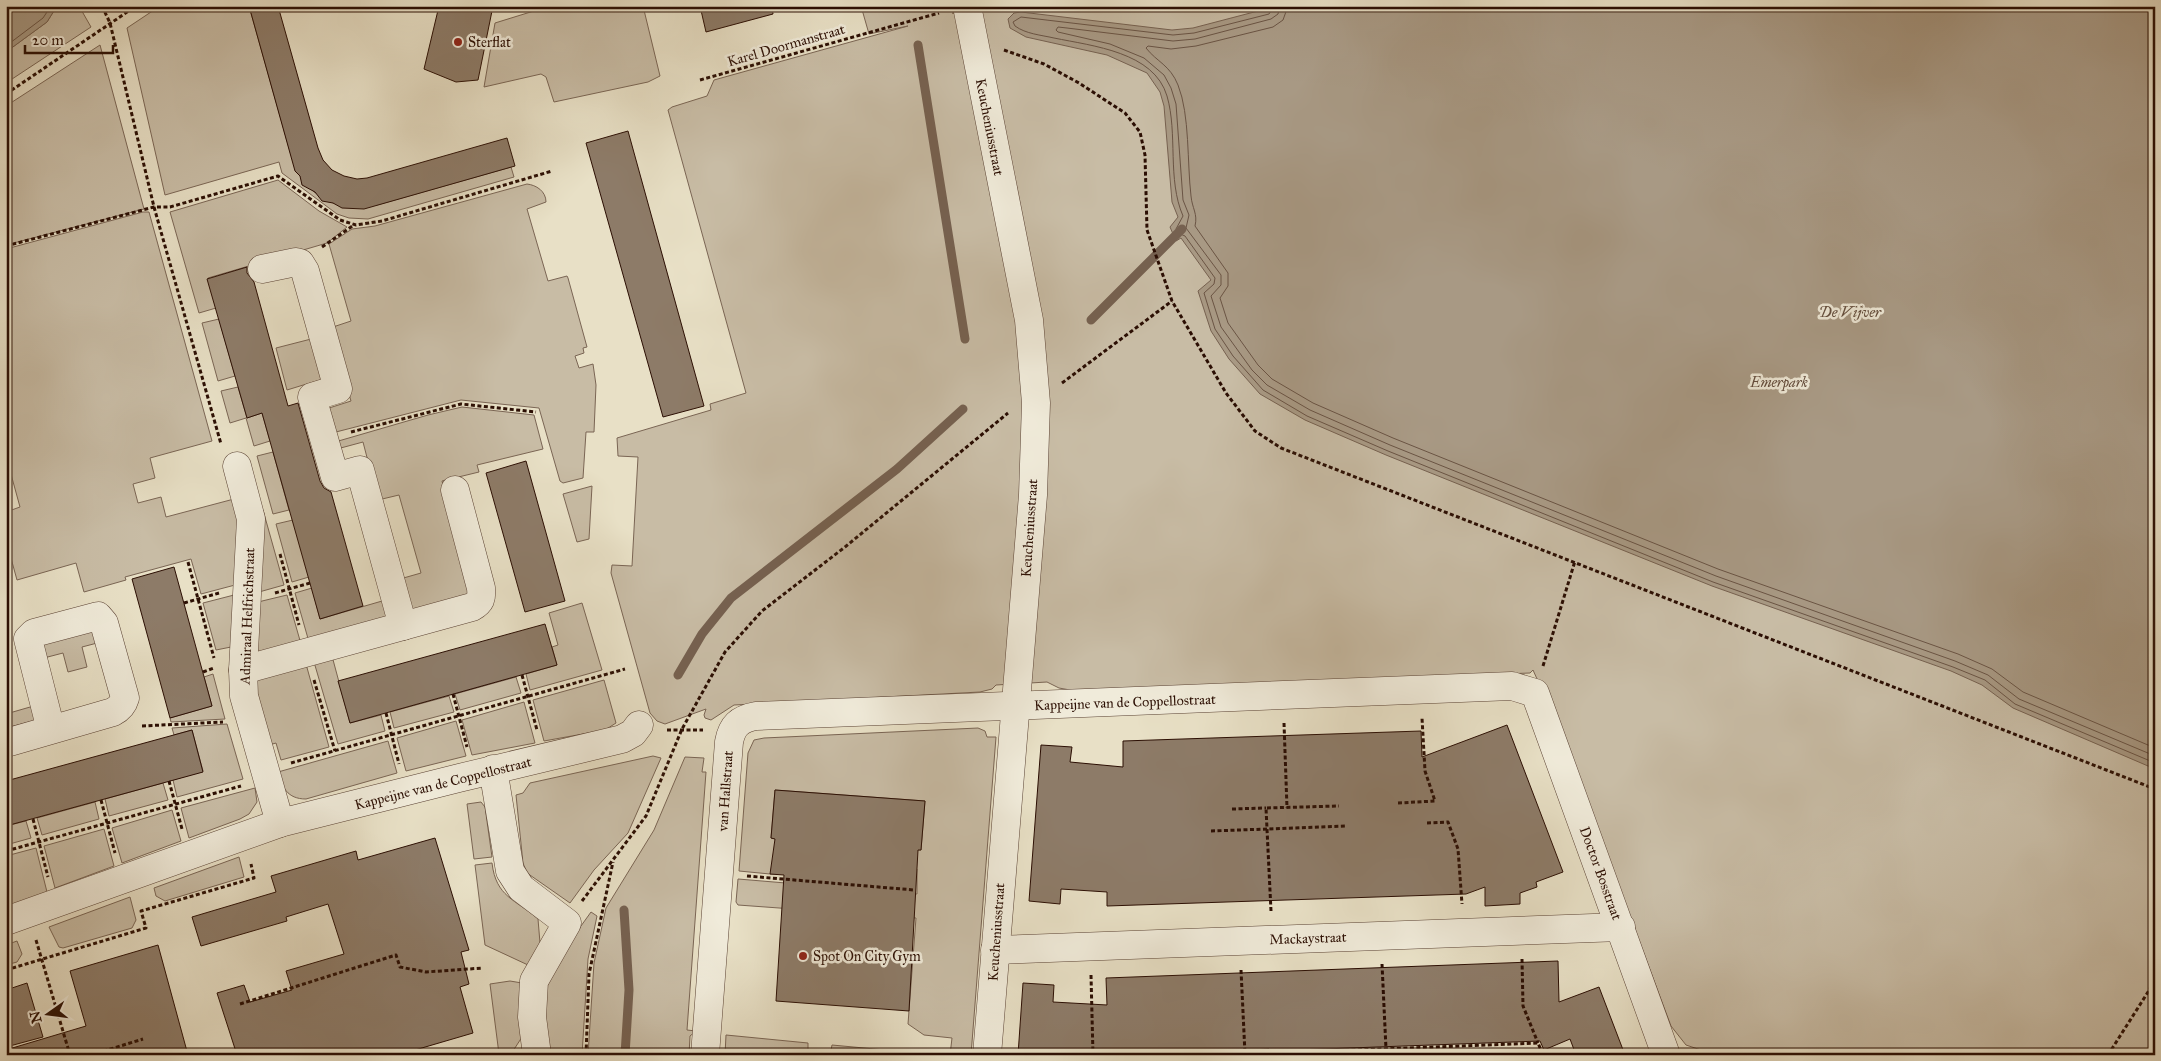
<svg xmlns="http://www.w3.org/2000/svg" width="2161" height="1061" viewBox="0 0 2161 1061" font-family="'IM FELL Great Primer',serif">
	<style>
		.green { fill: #c8bca5; stroke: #7a6554; fill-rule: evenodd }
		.water { fill: #a89984; stroke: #766150 }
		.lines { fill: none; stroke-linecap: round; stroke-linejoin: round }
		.shore { stroke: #6a5444; stroke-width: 1 }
		.stream { stroke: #766150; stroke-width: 9 }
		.building { fill: #8d7b68; stroke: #2b0e03 }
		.minor-casing { stroke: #5a4234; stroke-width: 29 }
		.path { stroke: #2b0e03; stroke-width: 3; stroke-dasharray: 4 2.5; stroke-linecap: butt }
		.minor { stroke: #f0ebda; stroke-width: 28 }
		.poi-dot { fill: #8f2418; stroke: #f0ebda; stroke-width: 2 }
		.labels { text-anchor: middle; stroke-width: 5; stroke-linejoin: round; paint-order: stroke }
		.poi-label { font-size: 14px; fill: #2b0e03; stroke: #f0ebda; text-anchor: start }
		.street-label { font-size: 14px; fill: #2b0e03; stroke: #f0ebda }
		.park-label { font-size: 14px; font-style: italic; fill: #624b3c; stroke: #f0ebda }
		.water-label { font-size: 15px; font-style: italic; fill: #634d3d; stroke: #f0ebda }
	</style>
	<rect width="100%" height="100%" fill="#e8e0c6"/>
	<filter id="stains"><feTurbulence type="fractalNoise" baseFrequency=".004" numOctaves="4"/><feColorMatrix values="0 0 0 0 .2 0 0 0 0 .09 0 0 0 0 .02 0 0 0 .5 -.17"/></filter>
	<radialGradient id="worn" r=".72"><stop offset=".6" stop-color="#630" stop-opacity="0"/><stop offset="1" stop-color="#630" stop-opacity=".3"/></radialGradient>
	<g class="green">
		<polygon points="57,6 79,6 91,27 6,83 6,52 47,22"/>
		<polygon points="160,6 249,6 291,155 300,176 314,192 333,203 377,205 511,167 514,177 368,219 349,218 337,214 282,173 279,162 165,195 127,28"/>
		<polygon points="550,6 643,6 660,76 648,82 554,102 546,77 541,74 484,87 495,23"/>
		<polygon points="861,6 953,6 953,14 953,6 2155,6 2155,1055 1830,1055 1701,1050 1686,1045 1671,1026 1562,735 1533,670 1530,673 1070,690 1059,688 1047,682 996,685 992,689 980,692 734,705 711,720 705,718 704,715 706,709 665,724 657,721 650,713 611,573 612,565 632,566 638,457 618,456 617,438 711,410 710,404 746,393 668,110 672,107 707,96 714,80 908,26 869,34"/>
		<polygon points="100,45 144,209 6,245 6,106"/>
		<polygon points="278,180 319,211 347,227 327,243 208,278 216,308 199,313 170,212"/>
		<path d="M527,184c9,1 19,7 19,18l-19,7 21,72 19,-5 1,2 19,69 -4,1 1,5 -9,3 4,12 14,-4 3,21 -2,47h-8l-3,46 -20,5 -3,-2 -21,-73 -78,-8 -129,33 -6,-24 25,-8 -21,-73 21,-7 -22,-77 23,-15 23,-3z"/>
		<polygon points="143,212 149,212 212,441 150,458 155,478 133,484 138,503 161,497 166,517 234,499 239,514 235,585 201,594 191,559 125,577 126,580 84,592 76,563 17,580 6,540 6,512 20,507 6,456 6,249"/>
		<polygon points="219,319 235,376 218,381 202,323"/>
		<polygon points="315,338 326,378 287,390 276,348"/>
		<polygon points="238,387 247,418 262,413 270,441 254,446 246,418 230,423 221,391"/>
		<polygon points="462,407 534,415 543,449 477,465 479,472 442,481 473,595 409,613 400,579 421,573 399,495 378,500 363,442 337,449 335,442 428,415"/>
		<polygon points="273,452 289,510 273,514 257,456"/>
		<polygon points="592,486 589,539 577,542 563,494"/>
		<polygon points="263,510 284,585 259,592"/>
		<polygon points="293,520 309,577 292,582 276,524"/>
		<polygon points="312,588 320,619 389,599 390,620 309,642 295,593"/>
		<polygon points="234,595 231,647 216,650 203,603"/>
		<polygon points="287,595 301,644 257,657 258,602"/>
		<polygon points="582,603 602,670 530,690 526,674 557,665 552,647 558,645 549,613"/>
		<polygon points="96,622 101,642 82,647 87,667 68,672 63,653 40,659 34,639"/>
		<polygon points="332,656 350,723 381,715 385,731 338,744 314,662"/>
		<polygon points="306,664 329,747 281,760 276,743 269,745 254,686 257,679"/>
		<polygon points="213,674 225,719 171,722 170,718 212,706 204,677"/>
		<polygon points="516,677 521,693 460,710 455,694"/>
		<polygon points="604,680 616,723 605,730 544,741 533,700"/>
		<polygon points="449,696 454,712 394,728 390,712"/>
		<polygon points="524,702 535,743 472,755 462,720"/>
		<polygon points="37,705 41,719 6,728 6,714"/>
		<polygon points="456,721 466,756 406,771 397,738"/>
		<polygon points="227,724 243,779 177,797 173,780 203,771 192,730 174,735 172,728"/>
		<path d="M978,728l7,3 2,6h9l-25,318h-21l2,-17 -28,-3 -16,-11 8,-106 -178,-13 -2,-3 2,-23 179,15v-25l-147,5 -31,-3 9,-118 6,-13 10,-2zM775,790l150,11 -4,49 -150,-12z"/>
		<path d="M388,741l9,32 -91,26c-19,0 -24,-12 -28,-27z"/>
		<polygon points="653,756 661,758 628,833 594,870 570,903 527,873 523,863 516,795 523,793 530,783"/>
		<polygon points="685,757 704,758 702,772 706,772 687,1030 696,1031 690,1036 689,1055 588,1055 594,963 606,908 654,830"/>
		<polygon points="163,783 168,800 109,816 105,799"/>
		<polygon points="255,788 257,802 249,814 240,819 189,838 181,808"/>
		<polygon points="95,802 99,819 42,835 37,818"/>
		<polygon points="481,802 485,807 492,857 474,859 467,804"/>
		<polygon points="172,810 181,841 122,863 112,828"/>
		<polygon points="26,821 31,838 6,845 6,826"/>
		<polygon points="104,829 114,866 55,888 44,846"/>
		<polygon points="36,848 47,892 6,908 6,856"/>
		<polygon points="239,857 244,877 165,901 156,896 154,888"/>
		<path d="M492,863c4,34 23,36 46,56l2,24 -12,22 -43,-20 -10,-80z"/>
		<polygon points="130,897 136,920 132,928 63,948 59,947 49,927"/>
		<polygon points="591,912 597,916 588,959 582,1055 548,1055 542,1000 558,958"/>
		<polygon points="17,941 22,954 17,962 6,965 6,945"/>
		<polygon points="510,981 522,983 522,1037 513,1051 499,1054 490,984"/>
		<polygon points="726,1035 808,1043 808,1055 756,1053 756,1055 725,1055"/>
		<polygon points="832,1045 896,1051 896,1055 830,1055"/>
	</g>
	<g class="water">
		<polygon points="6,6 57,6 47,22 6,52"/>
		<polygon points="1277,6 2155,6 2155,769 2013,708 1982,685 1951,671 1712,586 1386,455 1305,420 1260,394 1229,359 1211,331 1198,291 1211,280 1181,238 1176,241 1170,227 1178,217 1172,202 1164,106 1160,92 1147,73 1107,55 1026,37 1010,28 1008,19 1014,13 1021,12 1172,30 1193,28"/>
	</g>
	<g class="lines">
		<g class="shore">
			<path d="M1274,6l-5,8 -75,19 -21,2 -152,-18 -8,5 2,4c11,8 26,9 39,12 39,8 100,14 113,58 11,38 0,83 16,120l-7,13 2,4 7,3 30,42 -1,6 -10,9 11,36 18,27 30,34 44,26 81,35 325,131 240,85 32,13 30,24 140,59"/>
			<polyline points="1280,6 1278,14 1271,19 1195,39 1173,41 1067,28 1058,27 1056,30 1058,32 1110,44 1144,58 1164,75 1171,88 1176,104 1183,200 1189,215 1186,228 1221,275 1221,285 1211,296 1221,327 1252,370 1267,385 1310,410 1390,445 1716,576 1955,661 1988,675 2019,699 2155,756"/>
			<path d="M1288,6l-5,14 -10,7 -77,19 -25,3 -23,-3 -2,2c11,14 24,17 32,37 12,30 9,78 13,111 1,12 7,18 4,30l33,47v13l-8,12 8,25 30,42 14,14 41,24 80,35 325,131 240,85 34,15 31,23 132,56"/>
			<polyline points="6,46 43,18 51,6"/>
		</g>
		<g class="stream">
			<polyline points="918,45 965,339"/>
			<polyline points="1091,320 1182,229"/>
			<polyline points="678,675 702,634 731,598 897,469 963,409"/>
			<polyline points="624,910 629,990 625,1055"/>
		</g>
	</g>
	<g class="building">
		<polygon points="249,6 278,6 318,148 323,160 332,170 344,176 357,179 367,178 507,138 515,166 364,209 342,208 333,203 322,201 315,192 302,185 300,176 295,171"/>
		<polygon points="439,6 493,6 478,80 456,82 424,69"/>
		<polygon points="700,6 772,6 773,14 706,32"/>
		<polygon points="628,131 704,406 663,417 586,143"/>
		<polygon points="247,267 247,273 254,282 288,406 298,403 320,481 324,488 331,492 363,606 320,619 262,413 247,418 207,279"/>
		<polygon points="526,461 565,601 525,612 486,473"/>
		<polygon points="174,567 212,706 170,718 132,579"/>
		<polygon points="545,624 557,665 350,723 338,681"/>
		<polygon points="1507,725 1563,872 1536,882 1537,887 1520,893 1520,904 1485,906 1485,887 1466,894 1107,906 1107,892 1061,889 1060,904 1029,901 1041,745 1072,747 1070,762 1123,767 1123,741 1421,731 1422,757"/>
		<polygon points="192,730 203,772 6,826 6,781"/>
		<polygon points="775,790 925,801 921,850 918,850 909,1011 776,1001 784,875 770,874 775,839 771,838"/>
		<polygon points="435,838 469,950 461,952 469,984 460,987 473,1033 398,1055 237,1055 217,993 244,985 250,1002 292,990 286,971 344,954 328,904 286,917 287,921 201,946 192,917 276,892 271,876 356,851 358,860"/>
		<polygon points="158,945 188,1055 10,1055 9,1049 86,1026 70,971"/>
		<polygon points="1558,961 1559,1002 1599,987 1625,1055 1576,1055 1570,1039 1544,1050 1540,1041 1269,1051 1269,1049 1153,1055 1018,1055 1023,983 1054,985 1053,1002 1107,1005 1106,978"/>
		<polygon points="27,983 43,1037 6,1047 6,990"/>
	</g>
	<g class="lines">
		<defs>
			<g id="minor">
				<polyline points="967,6 1029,320 1036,403 1033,495 987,1055"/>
				<polyline points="262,269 296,262 300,263 305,271 338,389 312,397 335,477 360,470 403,626"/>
				<polyline points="237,466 251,519 243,670 244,696 280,823"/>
				<path d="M243,670l229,-63c9,-5 10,-9 9,-19l-26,-98"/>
				<path d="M6,743l107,-31c6,-3 10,-7 12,-14l-21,-75 -6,-7 -64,17 -6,6 23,91"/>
				<polyline points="493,769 510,871 521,888 567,923 534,981 532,1017 537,1055"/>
				<polyline points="6,921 280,823 459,778 622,739 633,733 639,725"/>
				<polyline points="995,950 1621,927"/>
				<path d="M705,1055l24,-313c3,-16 10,-23 27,-26l756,-30 23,7 131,362"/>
			</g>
		</defs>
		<use href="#minor" class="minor-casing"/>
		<g class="path">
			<polyline points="102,6 110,23 154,207 221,444"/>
			<polyline points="1004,50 1044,64 1079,83 1125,113 1140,132 1145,155 1147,230 1172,301 1226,393 1255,431 1281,448 2155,789"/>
			<polyline points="700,80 939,13"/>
			<polyline points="6,94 136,6"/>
			<polyline points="6,246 154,207 170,207 278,176 340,220 356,225 382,221 552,171"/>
			<polyline points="322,247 354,225"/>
			<polyline points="1062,383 1172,301"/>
			<polyline points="351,432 461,404 536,412"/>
			<polyline points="280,554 299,625"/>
			<polyline points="188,562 214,658"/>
			<polyline points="275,593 310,583"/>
			<polyline points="184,603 219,593"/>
			<polyline points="1543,666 1575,561"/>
			<polyline points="203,672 214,668"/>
			<polyline points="522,675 537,730"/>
			<polyline points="314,680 335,751"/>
			<polyline points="453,694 467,747"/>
			<polyline points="386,713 399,764"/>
			<polyline points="1284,723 1287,808"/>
			<polyline points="142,726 223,722"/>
			<polyline points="667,730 703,730"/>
			<polyline points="291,763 625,669"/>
			<polyline points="169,781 182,829"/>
			<polyline points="101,800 115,853"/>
			<polyline points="1398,803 1435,801 1425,771 1422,718"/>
			<polyline points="1232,809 1266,808"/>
			<polyline points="33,819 48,877"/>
			<polyline points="1427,823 1448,822 1458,849 1462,904"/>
			<polyline points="1211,831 1267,829 1266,808 1339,806"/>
			<polyline points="6,851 241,786"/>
			<polyline points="747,876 914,890"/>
			<polyline points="582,901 646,816 682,729 725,652 762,611 845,547 1008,413"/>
			<polyline points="1271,911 1267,829 1346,826"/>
			<polyline points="36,940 70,1055"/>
			<polyline points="1522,959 1523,1006 1538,1043"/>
			<polyline points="1382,964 1386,1049"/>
			<polyline points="6,970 146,928 141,911 254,878 251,864"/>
			<polyline points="1241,970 1245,1054"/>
			<polyline points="1091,975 1093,1055"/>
			<polyline points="240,1004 396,955 400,967 426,972 483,968"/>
			<polyline points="1382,1049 1382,1055"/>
			<polyline points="91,1055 143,1039"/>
			<polyline points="586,1055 589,974 613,862"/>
			<polyline points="1228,1055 1538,1043 1543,1055"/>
			<polyline points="2108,1055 2155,981"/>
		</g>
		<use href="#minor" class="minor"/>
	</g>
	<g class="poi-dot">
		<circle cx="458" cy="42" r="5"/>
		<circle cx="803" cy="956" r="5"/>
	</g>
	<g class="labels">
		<g class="poi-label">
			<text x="468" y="47">Sterflat</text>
			<text x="813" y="961">Spot On City Gym</text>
		</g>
		<g class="street-label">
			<text transform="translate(786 45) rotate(-16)" y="5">Karel Doormanstraat</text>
			<text transform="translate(990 127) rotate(79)" y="5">Keucheniusstraat</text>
			<text transform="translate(1029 528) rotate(-86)" y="5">Keucheniusstraat</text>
			<text transform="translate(247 616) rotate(-88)" y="5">Admiraal Helfrichstraat</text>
			<text transform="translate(1125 702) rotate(-2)" y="5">Kappeijne van de Coppellostraat</text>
			<text transform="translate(443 783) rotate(-14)" y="5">Kappeijne van de Coppellostraat</text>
			<text transform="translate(725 791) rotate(-86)" y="5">van Hallstraat</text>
			<text transform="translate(1601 873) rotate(70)" y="5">Doctor Bosstraat</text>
			<text transform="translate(996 932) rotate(-86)" y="5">Keucheniusstraat</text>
			<text transform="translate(1308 938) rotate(-2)" y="5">Mackaystraat</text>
		</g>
		<g class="park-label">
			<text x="1779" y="387">Emerpark</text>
		</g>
		<g class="water-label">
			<text x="1850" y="317">De Vijver</text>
		</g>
	</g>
	<rect width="2161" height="1061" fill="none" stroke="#e8e0c6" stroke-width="25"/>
	<rect x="8" y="8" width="2146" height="1046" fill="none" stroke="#2b0e03" stroke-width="2.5"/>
	<rect x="12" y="12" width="2136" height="1036" fill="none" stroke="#2b0e03"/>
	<g transform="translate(48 1014) rotate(256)" stroke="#f0ebda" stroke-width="4" paint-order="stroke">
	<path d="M0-4L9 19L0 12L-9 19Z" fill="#2b0e03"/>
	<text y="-8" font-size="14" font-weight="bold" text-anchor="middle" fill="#2b0e03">N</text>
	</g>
	<path d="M25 45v8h88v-8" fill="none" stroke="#2b0e03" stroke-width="2.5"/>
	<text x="32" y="45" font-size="15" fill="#2b0e03" stroke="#f0ebda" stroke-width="4" paint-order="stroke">20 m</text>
	<rect width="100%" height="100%" filter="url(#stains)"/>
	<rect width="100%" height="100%" fill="url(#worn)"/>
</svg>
